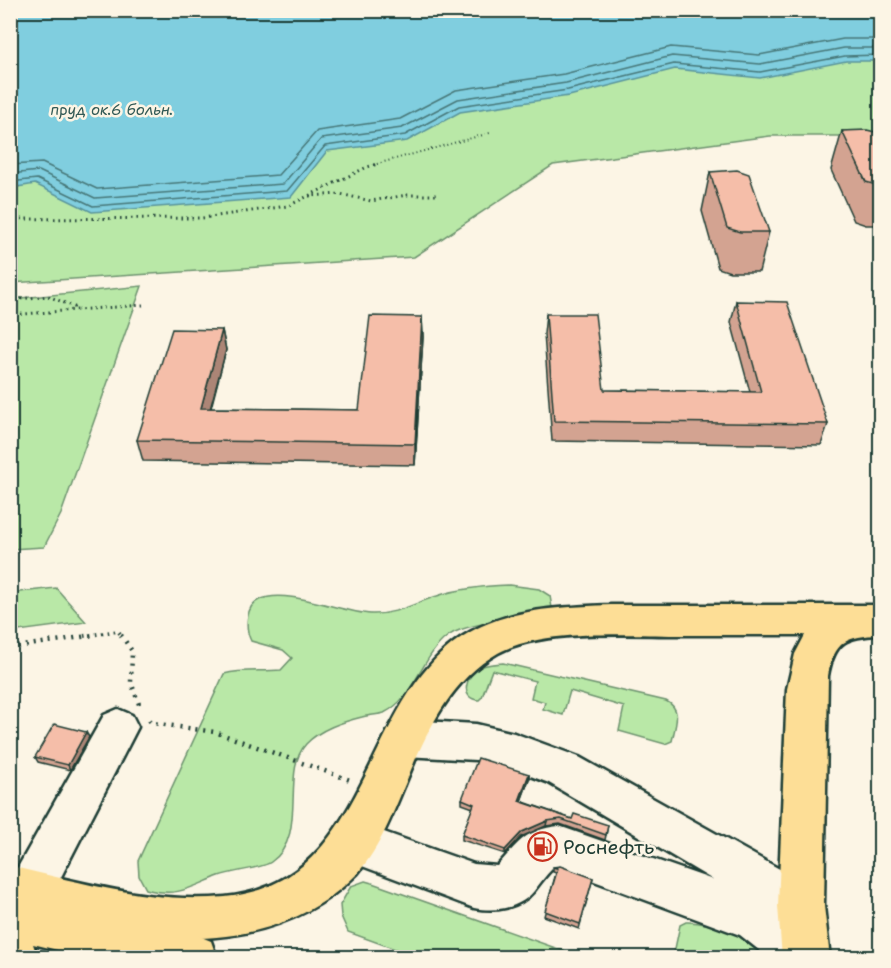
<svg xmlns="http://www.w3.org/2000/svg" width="891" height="968" viewBox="0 0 891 968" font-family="'Shantell Sans',sans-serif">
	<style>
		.green { fill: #b9e8a7; stroke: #6c926e; stroke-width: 1.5 }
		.water { fill: #80cedf; stroke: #59949b; stroke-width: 1.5 }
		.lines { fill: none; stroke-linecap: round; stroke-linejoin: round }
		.shore { stroke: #467778; stroke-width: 1.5 }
		.minor-casing { stroke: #1f3d34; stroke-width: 5 }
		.major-casing { stroke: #1f3d34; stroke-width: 5 }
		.highway-casing { stroke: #1f3d34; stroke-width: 5 }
		.path-far3 { stroke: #1f3d34; stroke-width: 2; stroke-dasharray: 1 3; stroke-linecap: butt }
		.path-far2 { stroke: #1f3d34; stroke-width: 3; stroke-dasharray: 1.5 4; stroke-linecap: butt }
		.path-far1 { stroke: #1f3d34; stroke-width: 4; stroke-dasharray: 1.5 4.5; stroke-linecap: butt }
		.path { stroke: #1f3d34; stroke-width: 4.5; stroke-dasharray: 2 6; stroke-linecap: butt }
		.minor { fill: #fcf5e5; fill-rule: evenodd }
		.major { fill: #fdde96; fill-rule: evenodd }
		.highway { fill: #fdde96; fill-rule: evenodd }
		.wall { fill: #d3a391; stroke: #1f3d34; stroke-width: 1.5 }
		.shaded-wall { fill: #ac8576; stroke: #1f3d34; stroke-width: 1.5 }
		.building { fill: #f5bea9; stroke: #1f3d34; stroke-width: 1.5 }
		.labels { text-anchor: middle; stroke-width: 5; stroke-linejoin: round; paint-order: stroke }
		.far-water-label { font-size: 15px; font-style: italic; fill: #325a56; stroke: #fcf5e5 }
		.near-poi-label { font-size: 20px; fill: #1f3d34; stroke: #fcf5e5; text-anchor: start }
	</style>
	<rect width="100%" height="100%" fill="#fcf5e5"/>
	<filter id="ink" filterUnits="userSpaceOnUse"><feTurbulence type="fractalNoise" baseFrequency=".0167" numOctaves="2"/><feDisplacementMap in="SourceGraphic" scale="12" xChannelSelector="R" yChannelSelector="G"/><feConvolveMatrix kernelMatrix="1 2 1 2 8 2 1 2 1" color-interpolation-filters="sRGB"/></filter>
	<g filter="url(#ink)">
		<g class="green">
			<polygon points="11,11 880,11 880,136 770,136 553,165 414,257 11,283"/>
			<polygon points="142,286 61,514 44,547 11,549 11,299"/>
			<path d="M509,585l30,4 11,7 2,12 -7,7c-26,5 -78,7 -97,21 -26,19 -33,62 -64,77 -6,2 -15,2 -22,4 -20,5 -42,12 -56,27 -26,28 3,92 -35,118 -7,6 -39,9 -52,14 -28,11 -42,22 -73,13l-7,-13 -1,-15 86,-187c19,-5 37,-2 57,-4l11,-12 -9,-8 -32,-9c-6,-12 -6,-35 8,-41 27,-13 81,12 112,14 25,1 43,-11 66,-18 24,-8 47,-10 72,-11z"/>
			<polygon points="56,588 86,622 11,632 11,593"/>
			<path d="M503,663l163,38c17,8 9,25 6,40l-7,3 -46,-13 5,-24 -54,-16 -7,24 -20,-6 2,-7 -14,-4 4,-17 -43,-11 -10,27 -3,3c-20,-1 -13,-24 -1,-32 7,-4 17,-4 25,-5z"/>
			<polygon points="365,881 372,883 581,957 417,957 348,932 341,916 340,905 351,886"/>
			<path d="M686,922c22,-1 71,17 82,35l-95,1 7,-33z"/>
		</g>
		<polygon class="water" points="11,10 880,11 880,61 846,61 760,78 675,69 569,96 460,112 407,141 327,151 291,197 92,212 35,184 11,188"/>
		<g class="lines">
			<g class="shore">
				<polyline points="10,165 42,163 97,189 278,175 317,131 400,119 456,90 564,74 671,47 759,55 843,39 880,39"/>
				<polyline points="10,174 39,171 95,198 283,184 321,139 402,128 458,99 566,83 672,56 760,64 844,48 880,48"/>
				<polyline points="10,182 37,179 93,206 287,191 325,146 405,135 459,106 568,90 674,64 760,72 845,56 880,55"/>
			</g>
			<defs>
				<g id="minor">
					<path d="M118,709l14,6 6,12 -93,181 -16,6 -16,-6c-4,-10 -4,-22 0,-32l91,-161z"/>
					<path d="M405,720l71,4 38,9 65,24 238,133 7,16 -7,16 -13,5 11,14 6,17h-52l-29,-23 -181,-67 -7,1c-7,7 -12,14 -18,22 -15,18 -39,21 -60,17l-136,-51 -7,-15 7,-15 15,-6 121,43 23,2c22,-23 26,-36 62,-40l154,54 -164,-97 -37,-14 -36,-9 -71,-4 -14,-5 -6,-13 6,-13z"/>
				</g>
				<path id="major" d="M611,605h269v30c-33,1 -46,6 -52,41l-4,230 6,52h-48l-4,-52 9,-217 8,-35 10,-19c-43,0 -86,0 -129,0 -49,0 -135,-6 -178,18 -48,27 -72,80 -92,129 -13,31 -26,66 -49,92 -94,94 -228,65 -347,36v-44c70,16 143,38 215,31 150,-15 134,-202 245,-265 42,-24 95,-25 141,-27z"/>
				<polygon id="highway" points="10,893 194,934 211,941 217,958 90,958 33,944 38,958 10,958"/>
			</defs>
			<use href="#minor" class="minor-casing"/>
			<use href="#major" class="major-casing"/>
			<use href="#highway" class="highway-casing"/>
			<polyline class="path-far3" points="373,165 490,133"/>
			<g class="path-far2">
				<polyline points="309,196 340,194 371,201 407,195 439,195"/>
				<polyline points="10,219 202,218 288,206 367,167 378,164"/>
				<polyline points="10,300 48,296 79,309"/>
				<polyline points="10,315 143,305"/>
			</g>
			<polyline class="path-far1" points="84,636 118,631 122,636"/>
			<g class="path">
				<polyline points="121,635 132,651 131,682 140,707"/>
				<polyline points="10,648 94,635"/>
				<polyline points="149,720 152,723 215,732 350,780"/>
			</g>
			<use href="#minor" class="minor"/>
			<use href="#major" class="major"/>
			<use href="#highway" class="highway"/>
		</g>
		<g class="wall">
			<polygon points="842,131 880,136 880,225 866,225 854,221 831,170"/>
			<polygon points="710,172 769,232 759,272 730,272 718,268 702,211"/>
			<polygon points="736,301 828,424 821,445 552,441 544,334 546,314 604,390 750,392 731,322"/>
			<polygon points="422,317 423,337 415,465 143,461 137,440 222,330 226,350 211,408 359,410"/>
			<polygon points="89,737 70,770 38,762 35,757"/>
			<polygon points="529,774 529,779 521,801 572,819 608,825 605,840 560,824 546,826 521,837 505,854 462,840 462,835 473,808 462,804 462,799"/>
			<polygon points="553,867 593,878 579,929 544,916 556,873 553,872"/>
		</g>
		<g class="shaded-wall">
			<polygon points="422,317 423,337 415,465 415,444"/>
			<polygon points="222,330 226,350 205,428 201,408"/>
			<polygon points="86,732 89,737 70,770 68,765"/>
			<polygon points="529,774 529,779 519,806 519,801"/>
			<polygon points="547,821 546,826 521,837 505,854 505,850 522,832"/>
		</g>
		<g class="building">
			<polygon points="867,130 879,133 880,136 880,186 866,182 842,131"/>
			<polygon points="737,170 749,174 769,232 740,232 727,228 710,172"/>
			<polygon points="736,301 787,302 828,424 554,421 546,314 595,314 604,390 761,392"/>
			<polygon points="370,316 422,317 415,444 137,440 172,329 222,330 201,408 359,410"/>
			<polygon points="54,724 86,732 68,765 35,757"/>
			<polygon points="478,758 529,774 519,801 572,819 574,814 608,825 606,835 561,819 547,821 522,832 505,850 462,835 474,804 462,799"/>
			<polygon points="560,866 593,878 580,924 545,911 558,868 553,867"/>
		</g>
	</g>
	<defs>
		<symbol id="fuel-ring" viewBox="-11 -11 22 22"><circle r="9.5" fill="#fcf5e5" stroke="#c8321e" stroke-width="1.5"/><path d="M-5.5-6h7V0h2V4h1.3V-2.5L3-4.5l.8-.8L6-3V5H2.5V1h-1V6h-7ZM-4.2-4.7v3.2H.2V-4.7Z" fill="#c8321e"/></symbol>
	</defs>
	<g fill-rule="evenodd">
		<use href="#fuel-ring" x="526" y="830" width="33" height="33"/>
	</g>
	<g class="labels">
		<g class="far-water-label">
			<text x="112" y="115">пруд ок.6 больн.</text>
		</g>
		<g class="near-poi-label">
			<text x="563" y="854">Роснефть</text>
		</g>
	</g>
	<rect width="891" height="968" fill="none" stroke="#fcf5e5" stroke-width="36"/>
	<rect x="18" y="18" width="855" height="932" fill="none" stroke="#1f3d34" stroke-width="2" filter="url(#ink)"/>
</svg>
